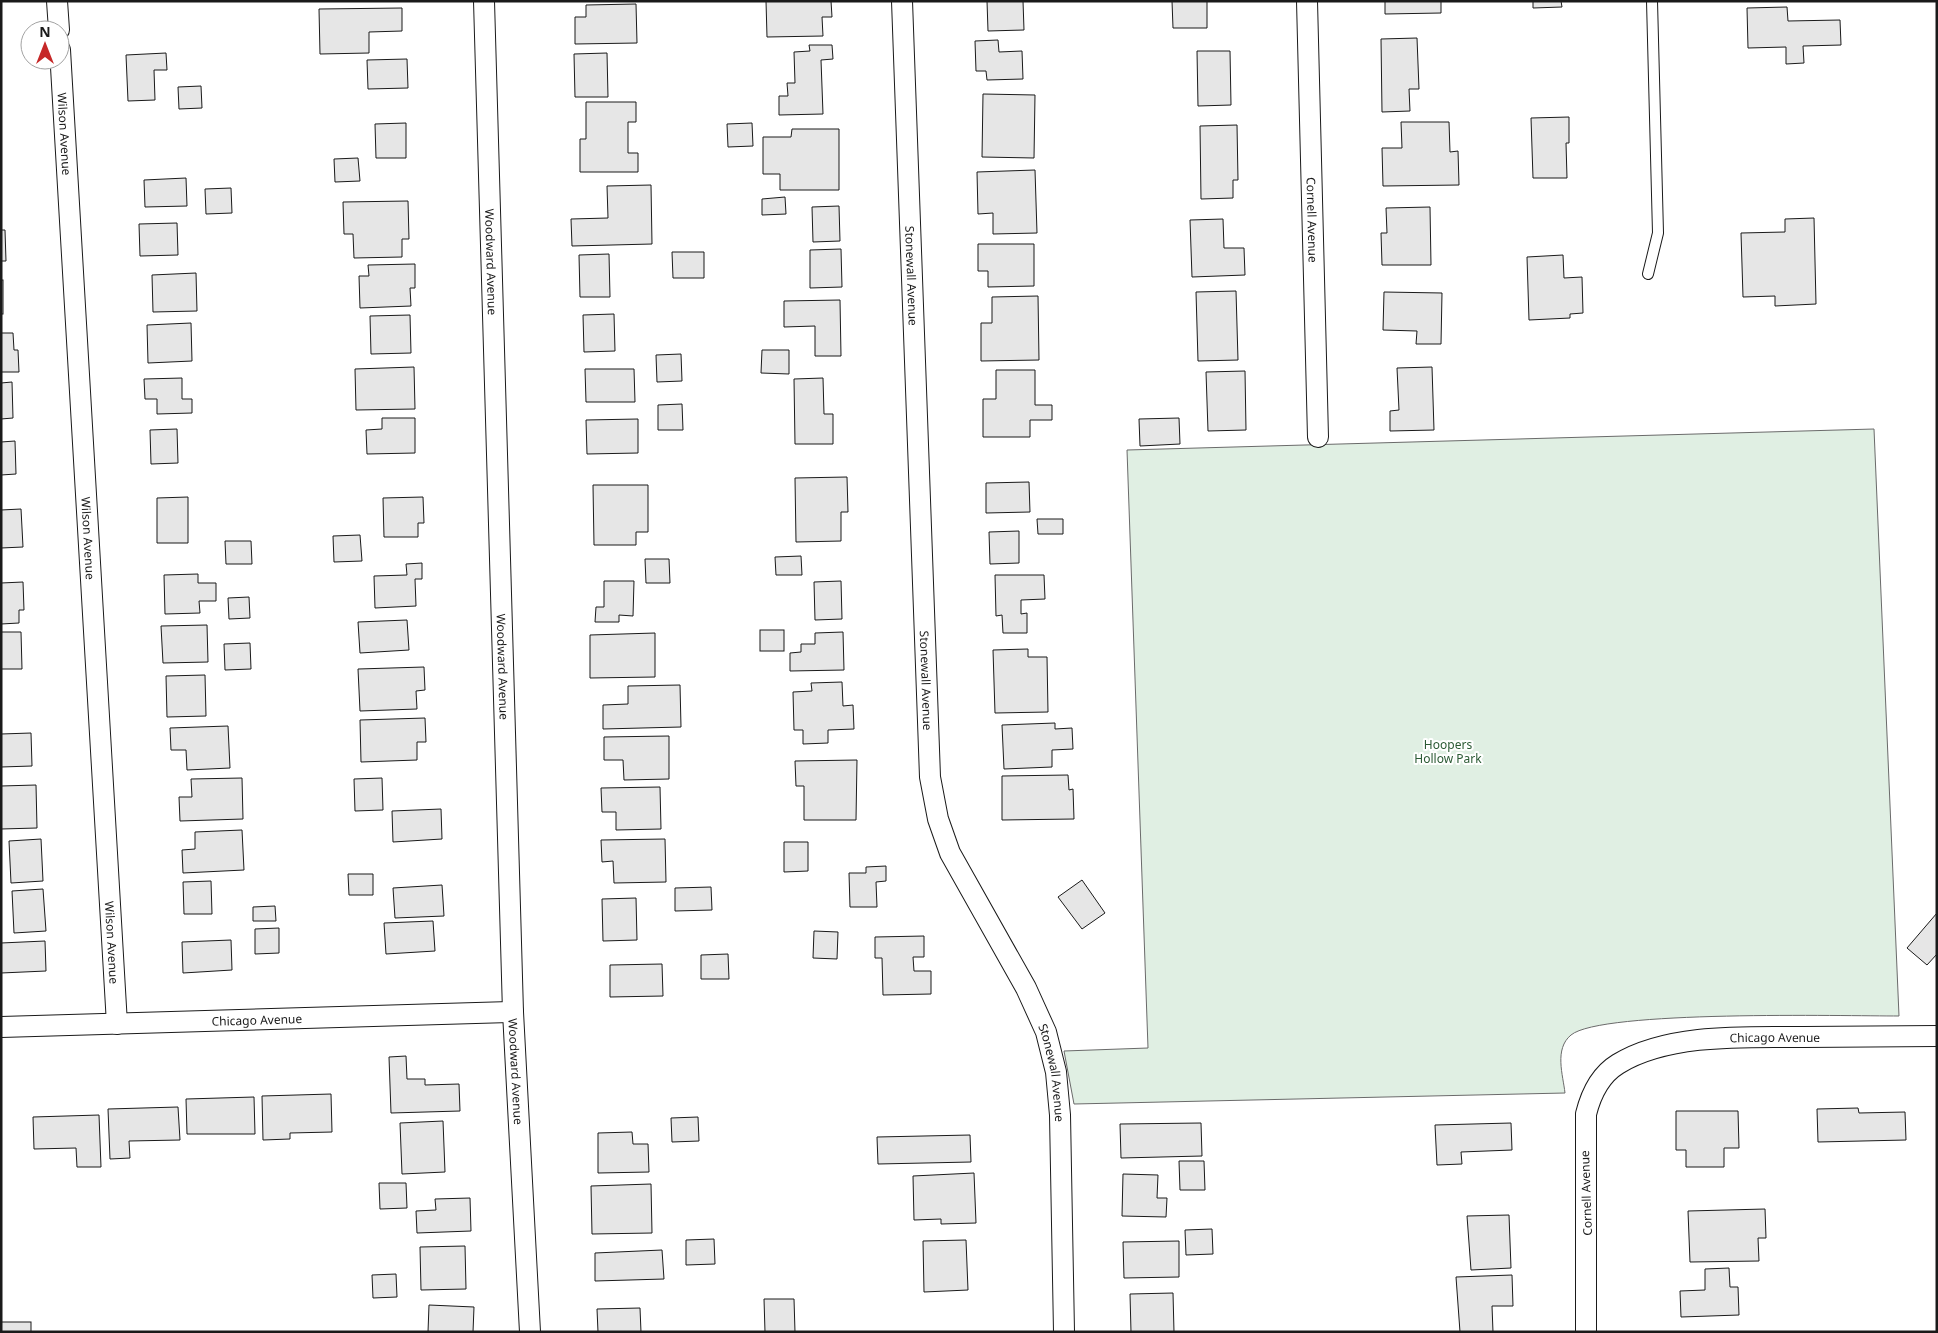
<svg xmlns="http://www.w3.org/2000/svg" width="1938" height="1333" viewBox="0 0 1938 1333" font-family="'Noto Sans',sans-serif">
<rect width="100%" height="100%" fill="#fff"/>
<path fill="#e0efe3" stroke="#6a6a6a" d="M1874,429L1899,1016C1846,1016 1601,1010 1571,1035C1554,1049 1563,1075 1565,1093L1074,1104L1064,1051L1148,1048L1127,450Z"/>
<g fill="#e6e6e6" stroke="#1a1a1a">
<polygon points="766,1 831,1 832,17 822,17 823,36 767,37"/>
<polygon points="987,1 1023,1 1024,30 988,31"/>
<polygon points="1172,1 1207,1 1207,28 1173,28"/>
<polygon points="1385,1 1441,1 1441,13 1385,14"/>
<polygon points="1533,1 1561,1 1562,7 1533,8"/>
<polygon points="636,4 637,43 575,44 575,17 586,17 586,5"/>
<polygon points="1787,7 1788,21 1840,20 1841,45 1803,46 1804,63 1786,64 1786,47 1748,48 1747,8"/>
<polygon points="402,8 402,31 369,32 369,53 320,54 319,9"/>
<polygon points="1417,38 1419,89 1409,89 1410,111 1382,112 1381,39"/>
<polygon points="998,40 999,52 1022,51 1023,79 987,80 986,71 976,71 975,41"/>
<polygon points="809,45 832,45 833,59 821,60 823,114 779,115 779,96 788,96 787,83 795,83 794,52 810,51"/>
<polygon points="1197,51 1230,51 1231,105 1198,106"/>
<polygon points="166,53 167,70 154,70 155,100 128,101 126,55"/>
<polygon points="607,53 608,97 575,97 574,54"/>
<polygon points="407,59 408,88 368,89 367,60"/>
<polygon points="201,86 202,108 179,109 178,87"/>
<polygon points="983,94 1035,95 1034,158 982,157"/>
<polygon points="586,102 636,102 636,122 628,122 628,153 638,153 638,172 580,172 580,139 586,139"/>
<polygon points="1569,117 1569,143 1566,143 1567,178 1533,178 1531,118"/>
<polygon points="1401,122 1449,122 1450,152 1458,151 1459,185 1383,186 1382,148 1402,148"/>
<polygon points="406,123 406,158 376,158 375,124"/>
<polygon points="752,123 753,146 728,147 727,124"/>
<polygon points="1237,125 1238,180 1233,180 1233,198 1201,199 1200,126"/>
<polygon points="792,129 839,129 839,190 780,190 780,174 763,174 763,137 791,137"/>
<polygon points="358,158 360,181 335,182 334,159"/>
<polygon points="1035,170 1037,233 993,234 993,213 978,214 977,172"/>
<polygon points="186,178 187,206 145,207 144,180"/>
<polygon points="651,185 652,244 572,246 571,219 608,218 607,186"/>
<polygon points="231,188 232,213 206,214 205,189"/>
<polygon points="785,197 786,214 762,215 762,199"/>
<polygon points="408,201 409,239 402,239 402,257 354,258 353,234 344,234 343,202"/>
<polygon points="839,206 840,241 813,242 812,207"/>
<polygon points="1430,207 1431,265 1382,265 1381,233 1387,233 1386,208"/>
<polygon points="1814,218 1816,304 1775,306 1775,296 1743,297 1741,233 1785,232 1785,219"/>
<polygon points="1223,219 1224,248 1244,248 1245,275 1192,277 1190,220"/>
<polygon points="177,223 178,255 140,256 139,224"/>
<polygon points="1,230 5,230 6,261 1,261"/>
<polygon points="978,244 1034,244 1034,286 988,287 988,271 978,271"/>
<polygon points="841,249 842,287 810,288 810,250"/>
<polygon points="672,252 704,252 704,278 673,278"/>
<polygon points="609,254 610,297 580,297 579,255"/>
<polygon points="1563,255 1564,278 1582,277 1583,313 1570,314 1570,318 1529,320 1527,257"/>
<polygon points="415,264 415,288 410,288 411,306 360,308 359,276 369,276 368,265"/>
<polygon points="196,273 197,311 153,312 152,275"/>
<rect x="1" y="280" width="2" height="34"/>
<polygon points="1236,291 1238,360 1198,361 1196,292"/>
<polygon points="1384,292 1442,293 1441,344 1416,344 1417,331 1383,330"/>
<polygon points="1038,296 1039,360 981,361 981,323 992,323 992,297"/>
<polygon points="840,300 841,356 815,356 815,326 784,327 784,301"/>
<polygon points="614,314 615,351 584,352 583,315"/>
<polygon points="410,315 411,353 371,354 370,316"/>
<polygon points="191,323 192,361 148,363 147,325"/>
<polygon points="1,333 13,333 14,350 18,350 19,372 1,372"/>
<polygon points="762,350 789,350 789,374 761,373"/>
<polygon points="681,354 682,381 657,382 656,355"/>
<polygon points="414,367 415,409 356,410 355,369"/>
<polygon points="1432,367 1434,430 1390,431 1390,411 1399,410 1397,368"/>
<polygon points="585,369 634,369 635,402 586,402"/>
<polygon points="996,370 1035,370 1035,405 1052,405 1052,420 1030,420 1030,437 983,437 983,399 996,399"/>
<polygon points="1245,371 1246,430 1208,431 1206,372"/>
<polygon points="182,378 182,399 192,399 192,413 157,414 157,399 145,399 144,379"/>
<polygon points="823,378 824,414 833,414 833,444 795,444 794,379"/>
<polygon points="12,382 13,418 1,419 1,383"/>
<polygon points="682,404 683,430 658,430 658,405"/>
<polygon points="382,418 415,418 415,453 367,454 366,430 382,429"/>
<polygon points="1179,418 1180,444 1140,446 1139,419"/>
<polygon points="638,419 638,453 587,454 586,420"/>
<polygon points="177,429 178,463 151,464 150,430"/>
<polygon points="15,441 16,474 1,475 1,442"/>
<polygon points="847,477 848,512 841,512 841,541 796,542 795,478"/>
<polygon points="1029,482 1030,512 986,513 986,483"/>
<polygon points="593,485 648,485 648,532 636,532 636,545 594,545"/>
<polygon points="188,497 188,543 157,543 157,498"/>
<polygon points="423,497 424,523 418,523 418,537 384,537 383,498"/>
<polygon points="21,509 23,547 1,548 1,510"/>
<polygon points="1037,519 1063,519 1063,534 1038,534"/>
<polygon points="1019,531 1019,563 990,564 989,532"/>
<polygon points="360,535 362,561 334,562 333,536"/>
<polygon points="225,541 251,541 252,564 226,564"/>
<polygon points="801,556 802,575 776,575 775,557"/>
<polygon points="645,559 669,559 670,583 646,583"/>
<polygon points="422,563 422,579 415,579 416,606 375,608 374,576 407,575 406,564"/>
<polygon points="198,574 198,583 216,583 216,601 199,601 200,613 165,614 164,575"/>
<polygon points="995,575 1044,575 1045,599 1021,600 1021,614 1027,613 1027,633 1003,633 1002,615 996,616"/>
<polygon points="604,581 634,581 633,616 619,615 619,622 595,622 596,607 604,607"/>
<polygon points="841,581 842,619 815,620 814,582"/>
<polygon points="23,582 24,610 19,610 19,623 1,624 1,583"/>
<polygon points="249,597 250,618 229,619 228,598"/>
<polygon points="407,620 409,650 360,653 358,622"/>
<polygon points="207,625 208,662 163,663 161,626"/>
<rect x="760" y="630" width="24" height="21"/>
<polygon points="1,632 21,632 22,669 1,669"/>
<polygon points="843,632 844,670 790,671 790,653 801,652 801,644 815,644 815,633"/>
<polygon points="655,633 655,677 590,678 590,635"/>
<polygon points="250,643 251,669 225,670 224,644"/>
<polygon points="1028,649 1028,657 1047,657 1048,712 995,713 993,650"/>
<polygon points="424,667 425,690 416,691 417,709 360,711 358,669"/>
<polygon points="205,675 206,716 167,717 166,676"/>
<polygon points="842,682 843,706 853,705 854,729 828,730 828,743 803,744 803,730 794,730 793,692 812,691 811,683"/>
<polygon points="680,685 681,727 603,729 603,705 628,704 628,686"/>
<polygon points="425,718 426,742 417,742 417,760 361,762 360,720"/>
<polygon points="1055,723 1055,729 1072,728 1073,749 1052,750 1052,767 1004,769 1002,725"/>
<polygon points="228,726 230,768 187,770 186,750 171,750 170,728"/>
<polygon points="31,733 32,766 1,767 1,734"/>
<polygon points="669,736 669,779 624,780 623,760 604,760 604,737"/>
<polygon points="857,760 856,820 804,820 804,786 796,786 795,761"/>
<polygon points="1068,775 1069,790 1073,789 1074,819 1002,820 1002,776"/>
<polygon points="242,778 243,819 180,821 179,797 192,797 191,779"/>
<polygon points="382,778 383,810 355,811 354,779"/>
<polygon points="36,785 37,828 1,829 1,786"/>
<polygon points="660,787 661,829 616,830 616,812 602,812 601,788"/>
<polygon points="441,809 442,839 393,842 392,811"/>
<polygon points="242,830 244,870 183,873 182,850 195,849 195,832"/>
<polygon points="41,839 43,881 11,883 9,841"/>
<polygon points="665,839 666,882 614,883 613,861 602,862 601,840"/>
<polygon points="784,842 808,842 808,871 784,872"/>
<polygon points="886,866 886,881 876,882 877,907 850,907 849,873 866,873 866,867"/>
<polygon points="348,874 373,874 373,895 349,895"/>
<polygon points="1082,880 1105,913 1082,929 1058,897"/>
<polygon points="211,881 212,914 184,914 183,882"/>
<polygon points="442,885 444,916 395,918 393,888"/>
<polygon points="711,887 712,910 675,911 675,888"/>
<polygon points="43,889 46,931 14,933 12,891"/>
<polygon points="636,898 637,940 603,941 602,899"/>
<polygon points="275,906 276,921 253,921 253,907"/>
<polygon points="1937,913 1937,954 1927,965 1907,948"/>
<polygon points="433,921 435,951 386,954 384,923"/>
<polygon points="279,928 279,953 255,954 255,929"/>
<polygon points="814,931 838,932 837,959 813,958"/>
<polygon points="924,936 924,957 913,957 914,971 931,971 931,994 883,995 882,958 875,958 875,937"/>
<polygon points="231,940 232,970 183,973 182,942"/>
<polygon points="45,941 46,971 1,973 1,943"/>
<polygon points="728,954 729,979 701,979 701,955"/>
<polygon points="662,964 663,996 610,997 610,965"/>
<polygon points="406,1056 407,1079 425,1079 425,1085 459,1084 460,1111 391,1113 389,1057"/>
<polygon points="331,1094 332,1132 290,1133 290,1139 263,1140 262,1096"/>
<polygon points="254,1097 255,1134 187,1134 186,1099"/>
<polygon points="178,1107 180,1140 129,1141 130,1158 110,1159 108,1109"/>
<polygon points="1858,1108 1859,1113 1905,1112 1906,1140 1818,1142 1817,1109"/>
<polygon points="1676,1111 1738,1111 1739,1148 1724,1148 1724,1167 1686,1167 1686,1150 1676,1150"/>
<polygon points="99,1115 101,1167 77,1167 76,1148 34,1149 33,1117"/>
<polygon points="698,1117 699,1141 672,1142 671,1118"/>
<polygon points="443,1121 445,1172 402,1174 400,1123"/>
<polygon points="1201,1123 1202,1156 1121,1158 1120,1124"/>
<polygon points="1511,1123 1512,1150 1461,1152 1462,1164 1437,1165 1435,1125"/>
<polygon points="632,1132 633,1144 648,1144 649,1172 598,1173 598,1133"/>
<polygon points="970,1135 971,1162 878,1164 877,1137"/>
<polygon points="1179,1161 1204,1161 1205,1190 1180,1190"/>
<polygon points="974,1173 976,1223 941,1224 941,1219 914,1220 913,1176"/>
<polygon points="1123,1174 1158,1175 1157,1198 1167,1198 1166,1217 1122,1216"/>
<polygon points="379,1183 406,1183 407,1208 380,1209"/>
<polygon points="651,1184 652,1233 592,1234 591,1186"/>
<polygon points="470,1198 471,1231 417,1233 416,1211 436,1210 435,1199"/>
<polygon points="1765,1209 1766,1238 1758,1238 1759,1261 1690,1262 1688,1211"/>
<polygon points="1509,1215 1511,1268 1471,1270 1467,1216"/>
<polygon points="1212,1229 1213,1254 1186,1255 1185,1230"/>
<polygon points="714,1239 715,1264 686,1265 686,1240"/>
<polygon points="966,1240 968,1290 924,1292 923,1241"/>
<polygon points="1179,1241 1179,1277 1124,1278 1123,1242"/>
<polygon points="465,1246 466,1289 421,1290 420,1247"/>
<polygon points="662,1250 664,1279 595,1281 595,1253"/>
<polygon points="1729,1268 1730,1287 1738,1287 1739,1315 1681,1317 1680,1291 1705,1290 1705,1269"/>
<polygon points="396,1274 397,1297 373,1298 372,1275"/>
<polygon points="1512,1275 1513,1306 1492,1306 1493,1332 1460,1332 1456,1277"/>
<polygon points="1173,1293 1174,1332 1131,1332 1130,1294"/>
<polygon points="764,1299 794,1299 795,1332 765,1332"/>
<polygon points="429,1305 474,1307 473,1332 428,1332"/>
<polygon points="640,1308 641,1332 598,1332 597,1309"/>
<rect x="1" y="1322" width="30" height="10"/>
</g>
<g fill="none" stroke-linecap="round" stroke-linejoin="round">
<g stroke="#1a1a1a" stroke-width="12">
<polyline id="service" points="1648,274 1658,233 1652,1"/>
</g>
<g stroke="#1a1a1a" stroke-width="22">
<g id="minor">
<polyline points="57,1 59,30"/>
<path id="s1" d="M484,1L513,1012L530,1332"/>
<path id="s2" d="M902,1L930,777L938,819L950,853L1026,988L1046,1032L1056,1072L1060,1115L1064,1332"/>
<path id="s3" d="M1307,1L1318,437"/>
<path id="s4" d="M60,50L117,1024"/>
<path id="s5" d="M1,1027L513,1012"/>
<path id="s6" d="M1586,1332V1114C1591,1094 1600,1075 1618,1064C1668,1033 1747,1037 1804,1037C1848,1037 1892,1036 1937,1036"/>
</g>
</g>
<use href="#service" stroke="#fff" stroke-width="10"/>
<use href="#minor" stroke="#fff" stroke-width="20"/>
</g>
<g text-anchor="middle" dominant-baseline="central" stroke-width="4" stroke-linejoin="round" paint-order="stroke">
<g font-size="12" fill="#1a1a1a" stroke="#fff">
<text stroke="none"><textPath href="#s4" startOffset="84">Wilson Avenue</textPath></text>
<text stroke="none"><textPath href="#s3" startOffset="219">Cornell Avenue</textPath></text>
<text stroke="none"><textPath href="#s1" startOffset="261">Woodward Avenue</textPath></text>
<text stroke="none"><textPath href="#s2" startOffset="275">Stonewall Avenue</textPath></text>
<text stroke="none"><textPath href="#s4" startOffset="489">Wilson Avenue</textPath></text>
<text stroke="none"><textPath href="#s1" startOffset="666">Woodward Avenue</textPath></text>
<text stroke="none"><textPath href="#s2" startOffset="680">Stonewall Avenue</textPath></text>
<text stroke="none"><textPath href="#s4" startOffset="894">Wilson Avenue</textPath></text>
<text stroke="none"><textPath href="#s5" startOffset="256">Chicago Avenue</textPath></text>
<text stroke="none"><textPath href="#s6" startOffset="440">Chicago Avenue</textPath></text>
<text stroke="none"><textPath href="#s1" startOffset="1071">Woodward Avenue</textPath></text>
<text stroke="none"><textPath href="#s2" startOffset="1100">Stonewall Avenue</textPath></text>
<text transform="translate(1586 1193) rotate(-92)">Cornell Avenue</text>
</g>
<g font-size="12" fill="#2b5a34" stroke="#fff">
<text x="1448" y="744">Hoopers<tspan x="1448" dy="14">Hollow Park</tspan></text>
</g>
</g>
<rect width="1938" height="1333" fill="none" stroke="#1a1a1a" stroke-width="5"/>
<g transform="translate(45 45)"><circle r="24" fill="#ffffff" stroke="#a3a3a3"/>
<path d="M0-4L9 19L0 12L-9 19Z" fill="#c62828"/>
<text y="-8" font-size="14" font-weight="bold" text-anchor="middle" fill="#1a1a1a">N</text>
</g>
</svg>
